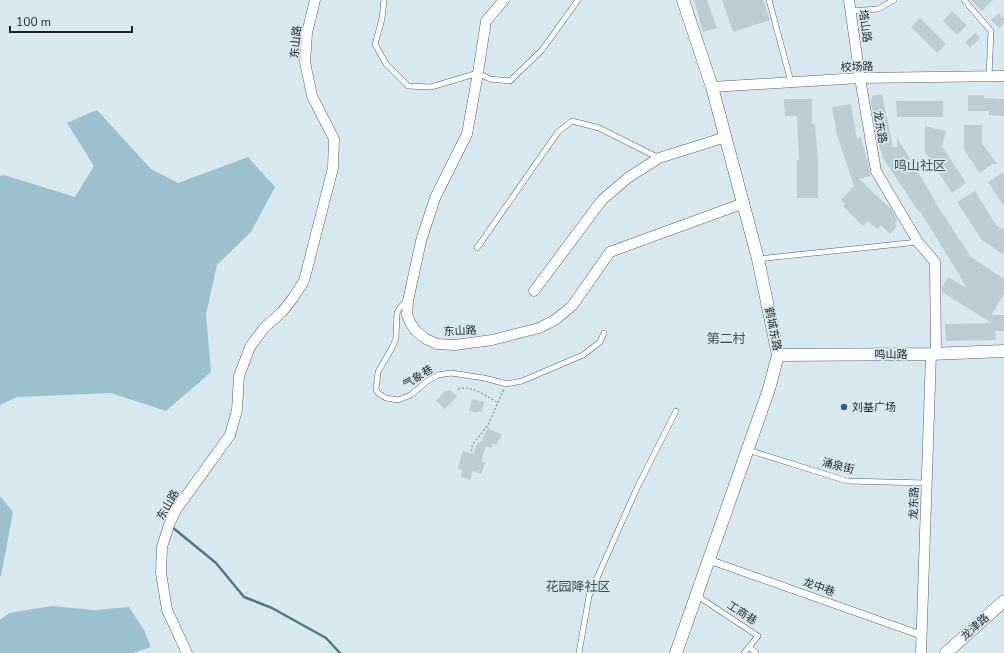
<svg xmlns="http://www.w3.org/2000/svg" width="1004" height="653" viewBox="0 0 1004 653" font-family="'Nunito Sans','Noto Sans SC',sans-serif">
<rect width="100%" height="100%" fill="#d7e8ef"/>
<g fill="#9bc0ce">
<polygon points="97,110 151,169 178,183 248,157 275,187 251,232 217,265 206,314 211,372 166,411 111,393 17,397 0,405 0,176 4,175 75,197 94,166 67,123"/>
<polygon points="0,496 13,512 1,576 0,576"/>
<polygon points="52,606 95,610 129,607 144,630 151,647 133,653 0,653 0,620 9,613"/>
</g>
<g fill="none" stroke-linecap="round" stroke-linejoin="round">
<g stroke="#4f7989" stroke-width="2.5">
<polyline points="160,515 167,522"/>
<polyline points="172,527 216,563 244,597 272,608 326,638 340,653"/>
</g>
</g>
<g fill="#bcccd3">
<polygon points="694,0 707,0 717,28 703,32"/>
<polygon points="722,0 763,0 770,20 733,32"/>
<polygon points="971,0 993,0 982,11"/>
<polygon points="952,11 967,25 957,35 943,21"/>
<polygon points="999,13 1004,19 1004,24 999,28 991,20"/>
<polygon points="920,18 946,44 937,53 911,27"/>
<polygon points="975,33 980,38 970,48 965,42"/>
<polygon points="882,94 893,147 897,147 897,138 936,202 935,202 971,257 1004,279 1004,294 991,315 1004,315 1004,331 995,331 996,340 946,341 945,324 992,323 942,292 942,287 948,277 967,288 920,211 919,212 883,158 876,135 871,103 872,96"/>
<polygon points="968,95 984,95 984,98 1004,99 1004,116 989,115 989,111 968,111"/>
<polygon points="784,99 812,99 812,124 815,124 818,160 818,198 797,198 797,160 799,160 797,116 785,116"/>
<polygon points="896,101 943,101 943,117 897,117"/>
<polygon points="851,104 857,139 861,137 871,176 859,179 891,209 897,220 895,223 897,227 890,234 881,225 877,229 868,221 863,226 843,206 845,204 841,200 854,186 837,135 832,107"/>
<polygon points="964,125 982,125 982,143 997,164 992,164 980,173 964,150"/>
<polygon points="925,126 946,131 942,146 966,183 952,193 925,152"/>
<polygon points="1004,172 1004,206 988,182"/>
<polygon points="975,191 996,225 1004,230 1004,255 982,240 957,202"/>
<polygon points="450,390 457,396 445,409 436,401 445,391"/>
<polygon points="472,399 484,402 482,412 478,411 477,413 469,411"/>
<polygon points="488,428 502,435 496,445 493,443 491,448 486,446 481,461 485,463 481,474 472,471 470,480 461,477 462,470 458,468 463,451 474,454 477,443 480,443"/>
</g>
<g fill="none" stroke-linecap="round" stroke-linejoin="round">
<g stroke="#536267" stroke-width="6">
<g id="service">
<polyline points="384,0 382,19 375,44 386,64 408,86 431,87 478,73 490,79 510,81 542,50 578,0"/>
<polyline points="769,0 791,82"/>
<polyline points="964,0 991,31 989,77"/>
<polyline points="851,11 878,9 894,0"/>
<polyline points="477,248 558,132 572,121 599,128 659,158"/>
<polyline points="758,259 918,242"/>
<polyline points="408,301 403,304 399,309 397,313 396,338 393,346 378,372 376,389 378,393 386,398 398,400 411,395 426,382 438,375 451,373 484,378 507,384 522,381 583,355 600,342 604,333"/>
<polyline points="748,450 847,481 926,483"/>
<polyline points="696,595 758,636 744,653"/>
<polyline points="749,647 756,653"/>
<polyline points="579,653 589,596 637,488 676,411"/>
</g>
</g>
<g stroke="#536267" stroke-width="8">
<polyline id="pedestrian" points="709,560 921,635"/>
</g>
<g stroke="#536267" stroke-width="11">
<g id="minor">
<polyline points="504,0 486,21 478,73 467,134 435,198 421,241 408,301 407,315 411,324 416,331 426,339 437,344 455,345 492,340 539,328 555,320 572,306 610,252 744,203"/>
<polyline points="849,0 860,78 876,171 918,242 935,262 936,354"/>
<polyline points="712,87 860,78 1004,76"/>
<polyline points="534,291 602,200 629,177 659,158 726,137"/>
<polyline points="187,653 167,610 161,573 162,547 169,525 176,510 230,435 237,410 239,376 250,347 264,328 282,312 293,298 304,281 333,168 334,139 312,96 305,62 307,33 315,0"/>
<polyline points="921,653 931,354"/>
</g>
</g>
<g stroke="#536267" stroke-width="13">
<g id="tertiary">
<polyline points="778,355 931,354 1004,351"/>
<polyline points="676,653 769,389 778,355 758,259 712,87 683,0"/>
<polyline points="946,653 1004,601"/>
</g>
</g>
<g stroke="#929fa4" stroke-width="1.5" stroke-dasharray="2 2" stroke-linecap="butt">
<path d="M458,389C473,385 486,396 498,403"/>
<polyline points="471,451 473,444 488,425 504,389"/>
</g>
<use href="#service" stroke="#fff" stroke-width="5"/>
<use href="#pedestrian" stroke="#fff" stroke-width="7"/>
<use href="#minor" stroke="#fff" stroke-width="10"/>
<use href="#tertiary" stroke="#fff" stroke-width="12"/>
</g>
<circle fill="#28687d" stroke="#d7e8ef" stroke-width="1.5" cx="844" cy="407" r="4"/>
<g text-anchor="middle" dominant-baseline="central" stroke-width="3.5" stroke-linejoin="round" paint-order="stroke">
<g font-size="11" fill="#1e2426" stroke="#d7e8ef">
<text transform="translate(865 26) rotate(82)">塔山路</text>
<text transform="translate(296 42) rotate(-85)">东山路</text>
<text transform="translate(857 67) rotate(-2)">校场路</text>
<text transform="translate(880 127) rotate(80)">龙东路</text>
<text transform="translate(773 329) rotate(79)">鹤城东路</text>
<text transform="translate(460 331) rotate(-3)">东山路</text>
<text x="891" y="354">鸣山路</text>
<text transform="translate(418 377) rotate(-32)">气象巷</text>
<text transform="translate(838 466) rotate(14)">涌泉街</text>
<text transform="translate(914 503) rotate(-88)">龙东路</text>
<text transform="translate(168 505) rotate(-60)">东山路</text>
<text transform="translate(819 587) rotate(20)">龙中巷</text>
<text transform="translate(742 613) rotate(33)">工商巷</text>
<text transform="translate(975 627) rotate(-42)">龙津路</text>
</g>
<g font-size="11" fill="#1e2426" stroke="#d7e8ef" text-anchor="start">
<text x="852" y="407">刘基广场</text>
</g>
<g font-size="13" fill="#3e4c51" stroke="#d7e8ef">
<text x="920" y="166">鸣山社区</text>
<text x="726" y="339">第二村</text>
<text x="578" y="587">花园降社区</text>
</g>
</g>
<path d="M10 26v6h122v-6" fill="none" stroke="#1e2426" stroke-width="2"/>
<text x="16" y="26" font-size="12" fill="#1e2426" stroke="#d7e8ef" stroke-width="3" paint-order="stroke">100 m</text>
</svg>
